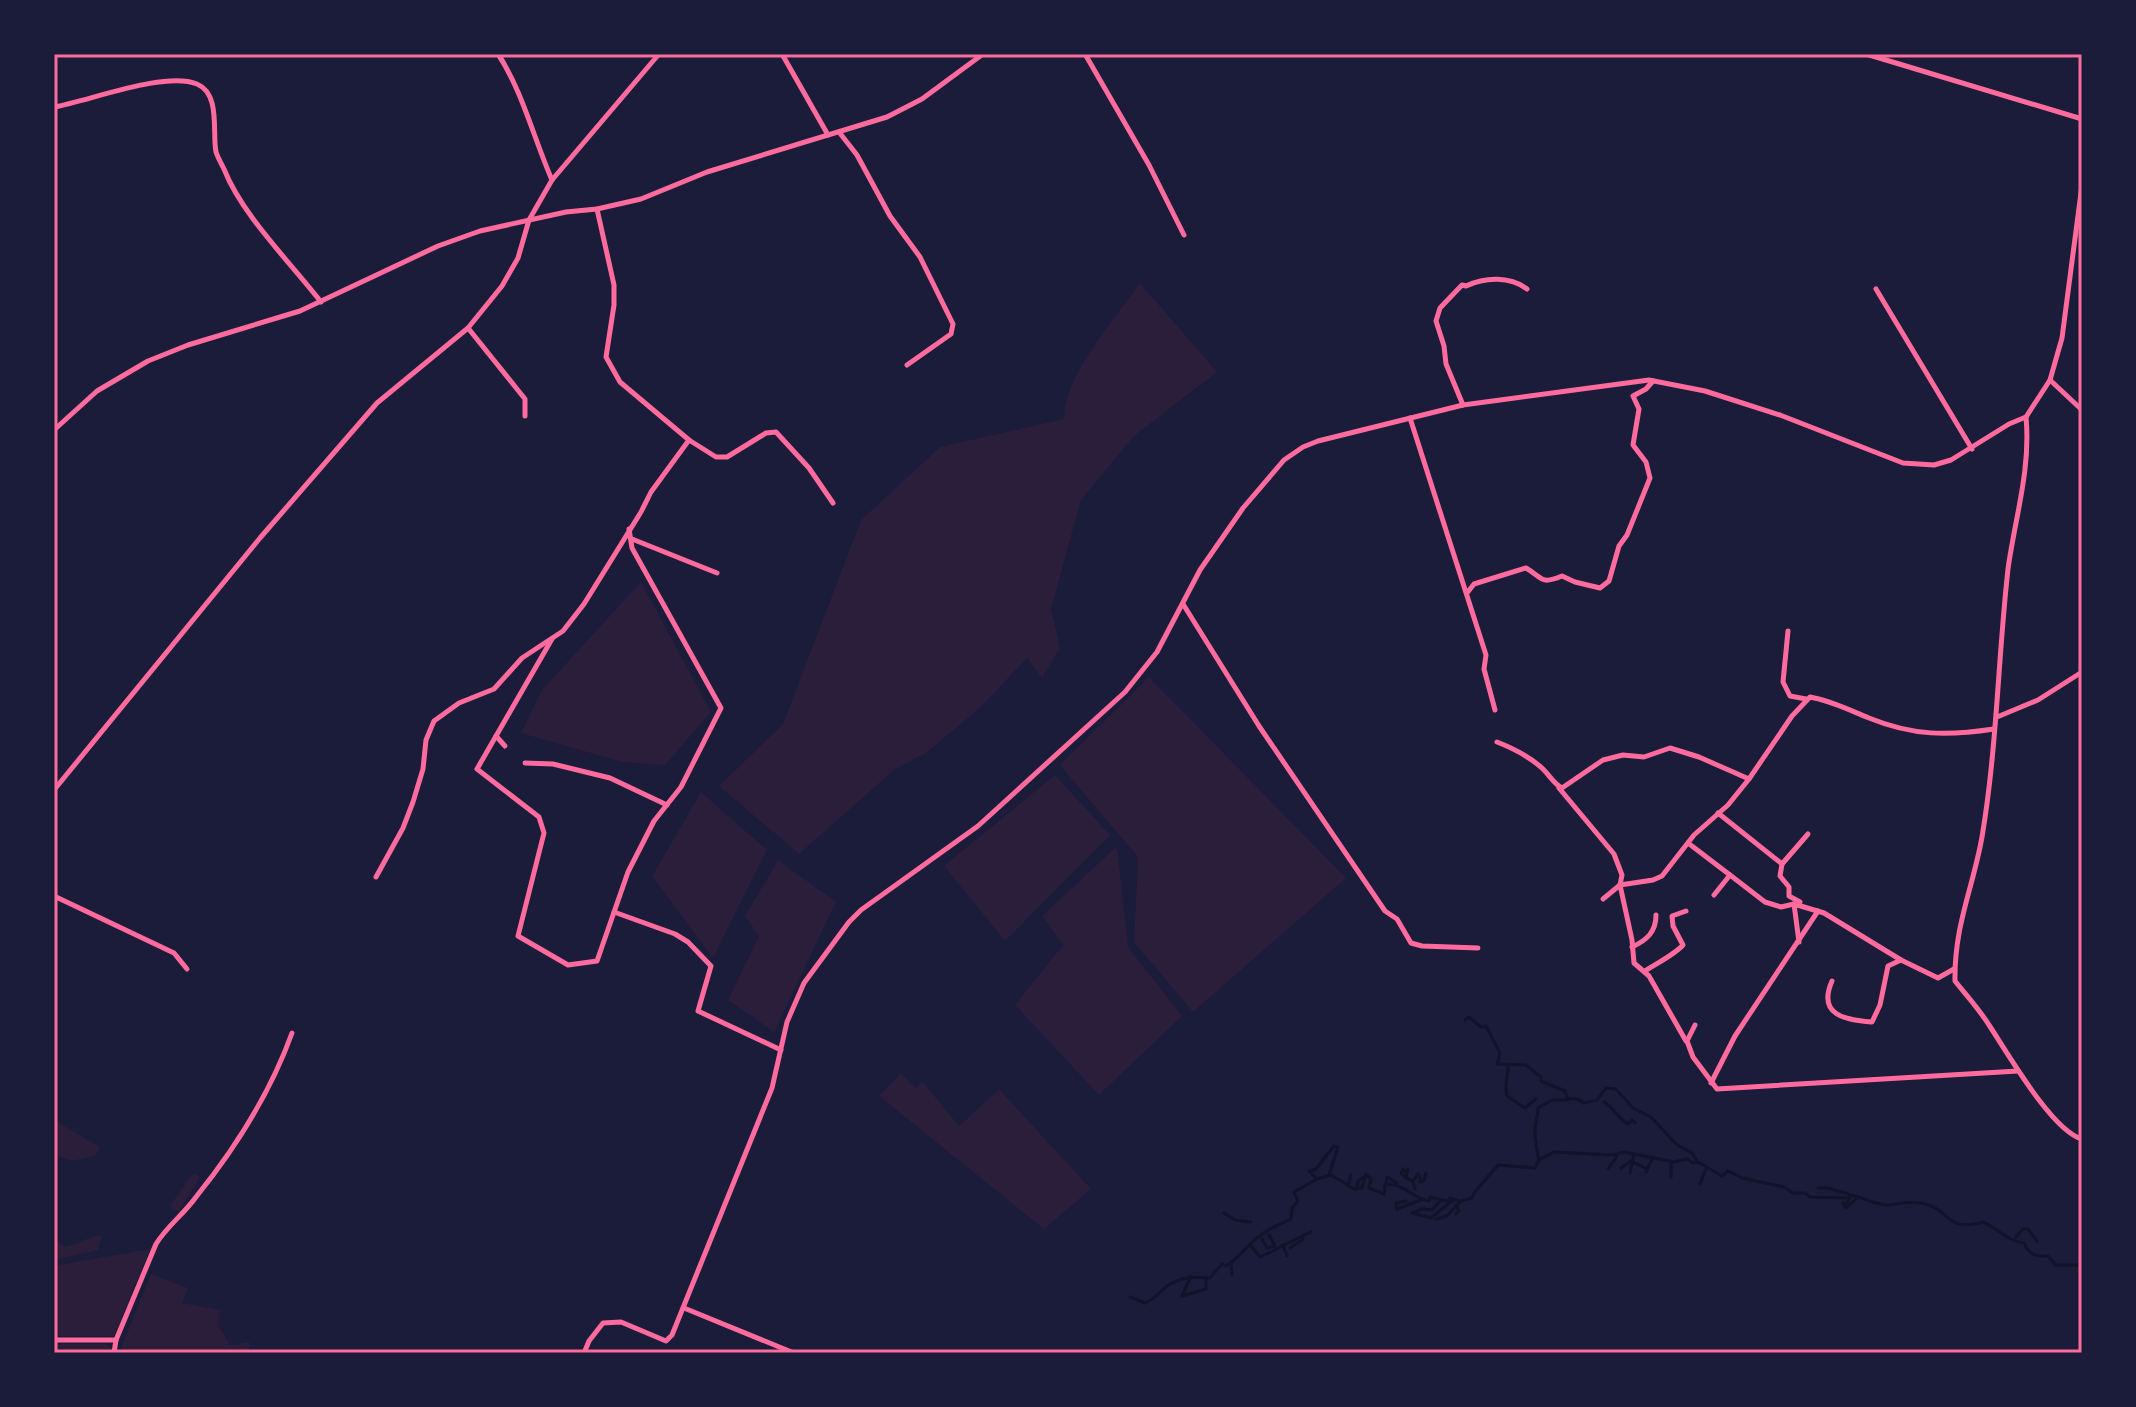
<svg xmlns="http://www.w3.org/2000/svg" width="2136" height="1407" viewBox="0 0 2136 1407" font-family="Rubik,sans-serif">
<rect width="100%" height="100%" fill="#1b1b3a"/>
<g fill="#2a1e3b">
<path d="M1140,283L1217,372L1134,436L1081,500L1051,609L1060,648L1042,678L1027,658L980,708L926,753L894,770L799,854L719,786L783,724L861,520L940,447L1064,419C1065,373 1114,320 1140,283Z"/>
<polygon points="641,582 711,712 665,765 622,762 521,733 542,690"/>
<polygon points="1149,677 1346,878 1193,1012 1134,942 1138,857 1060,765"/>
<polygon points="1055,775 1110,835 1005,941 944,866"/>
<polygon points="701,792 767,850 713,958 652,876"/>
<polygon points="1117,846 1128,947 1182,1016 1099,1095 1015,1005 1063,945 1042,916"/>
<polygon points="778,860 836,902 774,1032 728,1000 759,936 745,916"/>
<polygon points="901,1073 916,1089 922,1081 959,1126 999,1089 1091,1189 1044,1229 879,1096"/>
<polygon points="54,1120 100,1147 95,1156 71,1161 54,1154"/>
<polygon points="195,1174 200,1177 179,1211 173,1209 170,1206 191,1176"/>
<path d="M54,1235L57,1242L66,1247C79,1243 88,1237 102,1235L98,1250L54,1260Z"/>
<polygon points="150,1249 114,1336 54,1336 54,1266"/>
<polygon points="151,1274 188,1288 182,1303 220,1310 218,1325 230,1345 249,1342 249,1353 119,1353"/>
<polygon points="54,1344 105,1344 112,1348 112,1353 54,1353"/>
</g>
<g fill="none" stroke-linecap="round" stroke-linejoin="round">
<g stroke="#12122b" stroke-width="3">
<polyline points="1465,1020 1469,1017 1481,1027 1486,1026 1500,1053 1497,1064 1526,1065 1541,1077 1541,1081 1565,1091 1568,1099 1578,1099 1583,1103 1597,1100 1606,1088 1616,1089 1633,1108 1651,1117 1676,1144 1692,1153 1697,1161"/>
<path d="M1508,1066C1508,1077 1504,1085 1507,1096L1525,1108L1536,1099"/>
<path d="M1604,1102C1614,1108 1618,1118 1628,1124L1632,1120L1635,1123"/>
<path d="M1539,1161C1537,1152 1536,1143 1535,1135C1534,1126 1538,1117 1538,1108L1552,1100H1567"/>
<polyline points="1621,1168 1631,1161 1647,1169"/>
<polyline points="1408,1169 1406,1178 1413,1181"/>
<polyline points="1608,1169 1617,1156"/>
<polyline points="1405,1171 1403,1169 1401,1173 1406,1178"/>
<polyline points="1646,1172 1653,1157"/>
<polyline points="1630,1173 1634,1154"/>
<polyline points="1420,1176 1420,1182 1424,1181 1426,1173"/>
<polyline points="1671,1177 1671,1161"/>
<polyline points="1317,1179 1309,1171 1316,1169 1334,1146 1338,1147 1329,1175"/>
<polyline points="1386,1184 1387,1177 1397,1183"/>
<polyline points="1700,1184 1706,1169"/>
<polyline points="1348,1186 1351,1175"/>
<polyline points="1818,1188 1828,1188 1858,1197"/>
<polyline points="1357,1189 1358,1181 1364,1177"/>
<polyline points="1415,1189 1413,1181 1418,1174"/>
<polyline points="1441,1200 1432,1210 1422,1209 1412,1213 1431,1218 1453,1200"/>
<polyline points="1406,1201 1396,1203 1397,1209 1421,1200"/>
<polyline points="1224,1213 1235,1220 1251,1222"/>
<polyline points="1456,1214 1459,1211 1456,1205"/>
<polyline points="1436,1219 1447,1216 1460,1202"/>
<polyline points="2016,1237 2023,1229 2028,1229 2037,1241"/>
<polyline points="1262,1239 1267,1248 1275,1246 1269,1235"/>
<polyline points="1283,1245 1287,1256"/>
<path d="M1251,1246L1260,1257C1278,1249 1293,1240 1311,1232"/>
<polyline points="1290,1248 1302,1240 1304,1235"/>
<polyline points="1231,1263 1232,1275"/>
<polyline points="1191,1276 1182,1296 1206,1289 1206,1278"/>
<path d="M1130,1297L1145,1303C1156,1299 1158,1293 1166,1287C1180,1277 1193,1276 1210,1278L1222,1264L1226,1266C1240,1257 1247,1245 1261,1235C1269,1228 1281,1224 1291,1219L1292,1208L1298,1201L1294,1192L1317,1179L1331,1175L1354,1189L1362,1188L1366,1174L1371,1179L1369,1188L1384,1194L1385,1184C1404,1183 1412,1198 1429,1201L1430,1197L1447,1201L1450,1198L1460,1201L1472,1198L1474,1193L1498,1165L1535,1168L1539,1160L1554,1152L1612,1155L1624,1152L1674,1162L1687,1159L1693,1163L1698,1162L1722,1176L1728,1171L1742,1178L1784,1187L1793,1193H1805L1810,1197L1850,1198L1847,1203H1843L1846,1208L1858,1197C1868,1200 1878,1205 1889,1205C1900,1204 1907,1201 1920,1203C1951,1207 1943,1233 1983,1222C1997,1228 2009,1242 2024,1243C2028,1254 2037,1257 2048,1256L2056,1265H2078L2082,1269"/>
</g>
<g stroke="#ff6b9d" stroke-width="5">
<path d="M498,54C522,90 534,139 552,180"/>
<polyline points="782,54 828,135"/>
<polyline points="1085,54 1149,165 1184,235"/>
<polyline points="1866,54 2082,119"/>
<path d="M54,107C89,101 164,71 197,84C221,94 212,133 216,152C218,158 221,163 224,169C242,215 290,262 321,302"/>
<polyline points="839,132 857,155 890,216 920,257 953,324 951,334 907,365"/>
<polyline points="597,209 614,285 614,305 606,357 620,382 689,440 716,457 727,457 766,433 776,432 809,468 833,503"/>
<polyline points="1876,289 1972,449"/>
<polyline points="468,328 525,399 525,416"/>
<polyline points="2050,380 2082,410"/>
<path d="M1463,405L1446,364L1444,346L1436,321L1440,308L1462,285L1466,286C1485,277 1510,276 1527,289"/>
<path d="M2026,417C2031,469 2015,518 2008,569C1998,658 1997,748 1982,837C1973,888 1954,926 1955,981C1966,995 1979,1009 1989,1025C2007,1052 2052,1131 2082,1139"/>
<polyline points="1410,418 1486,655 1484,669 1495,710"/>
<polyline points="54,430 97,391 148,361 188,345 300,311 438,246 480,231 566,212 597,209 641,199 707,172 887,117 922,99 983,54"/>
<polyline points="632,539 717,573"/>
<path d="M1467,593L1474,584L1526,568C1543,578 1540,585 1562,576L1575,582L1600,588L1609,581L1619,546L1627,535L1650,478L1646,462L1633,445L1639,409L1633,396L1646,389L1653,381"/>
<polyline points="1183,604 1259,726 1385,911 1397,919 1411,943 1422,946 1478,948"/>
<polyline points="1788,631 1783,682 1790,696 1806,699"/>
<polyline points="552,639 477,769 539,817 544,833 518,936 568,965 597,961 628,872 654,821 681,787 721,708 632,548 629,529"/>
<polyline points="1997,717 2038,700 2082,672"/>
<polyline points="496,736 505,746"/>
<path d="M1497,742C1515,749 1529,756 1543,769C1550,776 1554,784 1562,788L1603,760L1623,755L1644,757L1670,748L1699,757L1749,779L1792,716L1810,697C1832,701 1849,710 1869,718C1913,736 1948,736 1994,729"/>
<polyline points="525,763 553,764 610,778 667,805"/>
<polyline points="1559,788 1614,854 1622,875 1620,885 1632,940 1634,963 1649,976 1686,1041"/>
<polyline points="54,790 260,538 377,403 468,328 502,286 518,258 529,220 552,180 659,54"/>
<polyline points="1718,813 1782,864 1780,876 1789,887 1789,896 1800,902 1798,905"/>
<polyline points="1688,843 1730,875"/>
<polyline points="1782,864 1808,834"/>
<polyline points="376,877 403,828 413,802 423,769 426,740 434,721 459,703 494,689 522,658 563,631 584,604 641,512 651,492 689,440"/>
<polyline points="1714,895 1730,875 1765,902 1781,907 1794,904 1824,913 1901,960"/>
<polyline points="54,896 174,953 187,969"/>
<polyline points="1603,899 1620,885 1653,880 1662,876 1694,835 1728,805 1749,779"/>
<polyline points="1794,904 1799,942"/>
<polyline points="614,912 675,934 688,942 711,966 698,1011 781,1050"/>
<path d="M1632,947C1647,940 1656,932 1656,915"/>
<path d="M1645,971C1657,963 1674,955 1683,945L1673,926L1672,916L1686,911"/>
<path d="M1832,981C1817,1015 1845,1020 1872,1022L1880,1005L1888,966L1901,960L1938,978L1954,969"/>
<polyline points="1695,1025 1687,1041 1693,1057 1717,1089 2018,1071"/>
<polyline points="1711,1083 1735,1036 1818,911"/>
<polyline points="684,1308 794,1353"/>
<polyline points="54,1340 116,1340"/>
<path d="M114,1353L116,1340L156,1244C167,1226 184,1214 196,1197C237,1146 270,1094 292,1033"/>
<polyline points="584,1353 589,1341 603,1323 621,1322 666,1341 672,1335 772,1088 787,1022 804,983 849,922 861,910 978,826 1125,692 1157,652 1200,570 1243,508 1284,460 1303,447 1318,441 1463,405 1649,380 1705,391 1780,415 1903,463 1934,465 1951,460 2009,424 2026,417 2050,380 2062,338 2082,185"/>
</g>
</g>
<rect width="2136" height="1407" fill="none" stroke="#1b1b3a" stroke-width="112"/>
<rect x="56" y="56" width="2024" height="1295" fill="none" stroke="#ff6b9d" stroke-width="3"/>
</svg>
